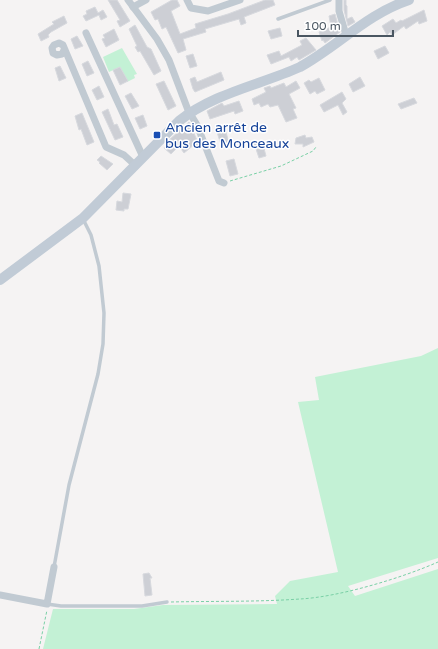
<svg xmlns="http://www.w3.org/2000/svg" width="438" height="649" viewBox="0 0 438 649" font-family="'Varela Round',sans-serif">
<rect width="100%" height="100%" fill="#f5f3f3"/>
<g fill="#c3f1d5">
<polygon points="122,48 137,74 134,75 135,78 127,82 120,67 109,72 103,57"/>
<polygon points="438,348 438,558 348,586 355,596 438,569 438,649 43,649 53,609 134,609 163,605 277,604 275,596 290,581 338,572 298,402 319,400 315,377 421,356"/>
</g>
<g fill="#cdcfd5" stroke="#d7d9de">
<polygon points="108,0 117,0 130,21 120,27 117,21 120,20"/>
<polygon points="172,0 177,0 180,6 171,11 180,34 196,28 195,24 228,14 265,0 273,0 275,5 244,17 246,23 241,25 239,19 205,29 206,32 183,39 186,50 178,53 166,27 162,29 158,19 155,20 151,12"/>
<polygon points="344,0 346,0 346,5 347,6 347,19 352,17 355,22 348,26 344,10"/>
<polygon points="95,7 98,13 103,10 107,17 101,20 99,15 86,21 83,16 87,14 86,11"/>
<polygon points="424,10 427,21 419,24 418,21 406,29 404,26 392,35 390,32 387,35 382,26 393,19 396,23 401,20 402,21"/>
<polygon points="335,14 340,32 325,43 323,40 322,41 319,32 331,27 329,16"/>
<polygon points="64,16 67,23 51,32 48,35 49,37 41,41 38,34 54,24 52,22"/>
<polygon points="135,25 147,47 151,49 161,71 154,75 140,51 138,52 135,47 137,46 129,29"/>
<polygon points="280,28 282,36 271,39 268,31"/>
<polygon points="114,29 119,40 106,47 102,39 105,38 103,35"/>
<polygon points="77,36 83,46 75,49 71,39"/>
<polygon points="306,38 316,50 299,60 297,57 291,61 289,57 271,64 267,55 279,51 281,56 302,45 300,41"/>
<polygon points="385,46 389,53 378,59 374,51"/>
<polygon points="193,54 197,66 190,68 186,56"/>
<polygon points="88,61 94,73 87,76 82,64"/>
<polygon points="60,66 66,78 59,81 55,68"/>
<polygon points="120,67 128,81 120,85 113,70"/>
<polygon points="221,72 224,80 195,92 193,89 190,79 195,77 197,82"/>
<polygon points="360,77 365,86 353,92 349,84"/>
<polygon points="319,78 325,90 317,94 315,91 310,94 304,83 309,80 311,82"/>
<polygon points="164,81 176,106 168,110 156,84"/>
<polygon points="296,81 300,88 289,94 296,108 293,109 297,118 286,122 278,105 270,107 268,104 261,107 259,103 254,105 252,99 266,92 264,88 270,86 271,88 284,83 286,87"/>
<polygon points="99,86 104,97 97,100 92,90"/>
<polygon points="342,92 346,99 342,103 347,112 343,115 338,105 324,112 320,105"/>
<polygon points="131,93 139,106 132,109 125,96"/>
<polygon points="414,98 417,103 401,109 398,104"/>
<polygon points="239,101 243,111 235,114 234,111 210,119 207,111 222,103 224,106"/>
<polygon points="108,109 114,125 117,124 123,137 115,140 102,112"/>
<polygon points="82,113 94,142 87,145 81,129 79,130 75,116"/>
<polygon points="143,115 147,126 140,129 135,118"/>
<polygon points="189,122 200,147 197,149 195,144 184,153 179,146 171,154 164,148 169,142 168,141"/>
<polygon points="225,129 230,146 222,148 217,132"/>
<polygon points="305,135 306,138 312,137 314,142 303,147 303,144 295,144 296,138"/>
<polygon points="262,141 266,156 259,158 254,143"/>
<polygon points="101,156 113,164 107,170 99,163 100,162 97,160"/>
<polygon points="234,159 238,174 230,176 226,161"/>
<polygon points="123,193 131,194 128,209 124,209 124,211 116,210 117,201 122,202"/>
<polygon points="149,573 152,578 150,578 152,595 145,596 143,574"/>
</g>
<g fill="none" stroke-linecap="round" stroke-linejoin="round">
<g stroke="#7ad0a6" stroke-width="1" stroke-dasharray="3 2" stroke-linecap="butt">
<polyline points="230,181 281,166 313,151 316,147"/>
<path d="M171,602C214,601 257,602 300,599C339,597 402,578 438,562"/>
<polyline points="39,649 47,610"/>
</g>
<g stroke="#c1cad2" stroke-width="3.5">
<polyline points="278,19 330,0"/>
<polyline points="54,567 69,485 98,374 103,344 104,313 99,266 91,235 83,219"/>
<polyline points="47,604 61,606 142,606 167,602"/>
</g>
<g stroke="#c1cad2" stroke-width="7">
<polyline points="128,0 157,39 169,60 188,110 197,125 219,181 224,183"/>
<polyline points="187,0 191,8 208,11 240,0"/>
<polyline points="339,0 339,11 346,35"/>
<polyline points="133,7 146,0"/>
<polyline points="86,33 143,157"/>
<polyline points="64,50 62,54 57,55 53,53 52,48 54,45 59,43 63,45 106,147 124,155 136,166"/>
<polyline points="0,595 47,604 54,567"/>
</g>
<path stroke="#c1cbd6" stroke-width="10" d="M0,280L83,218L179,121C214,93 260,85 300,67C338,46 367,14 409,0"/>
</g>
<rect fill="#1a4fb4" stroke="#fff" stroke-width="1.5" x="153" y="131" width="8" height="8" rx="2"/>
<g text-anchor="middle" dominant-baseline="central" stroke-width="3" stroke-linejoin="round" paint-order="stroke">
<g font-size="14" fill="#164399" stroke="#fff" text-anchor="start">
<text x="165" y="127">Ancien arrêt de<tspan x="165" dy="16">bus des Monceaux</tspan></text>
</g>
</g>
<path d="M298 30v6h95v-6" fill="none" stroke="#4a5661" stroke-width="2"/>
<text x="304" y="30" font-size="12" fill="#4a5661" stroke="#ffffff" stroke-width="3" paint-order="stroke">100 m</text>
</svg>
